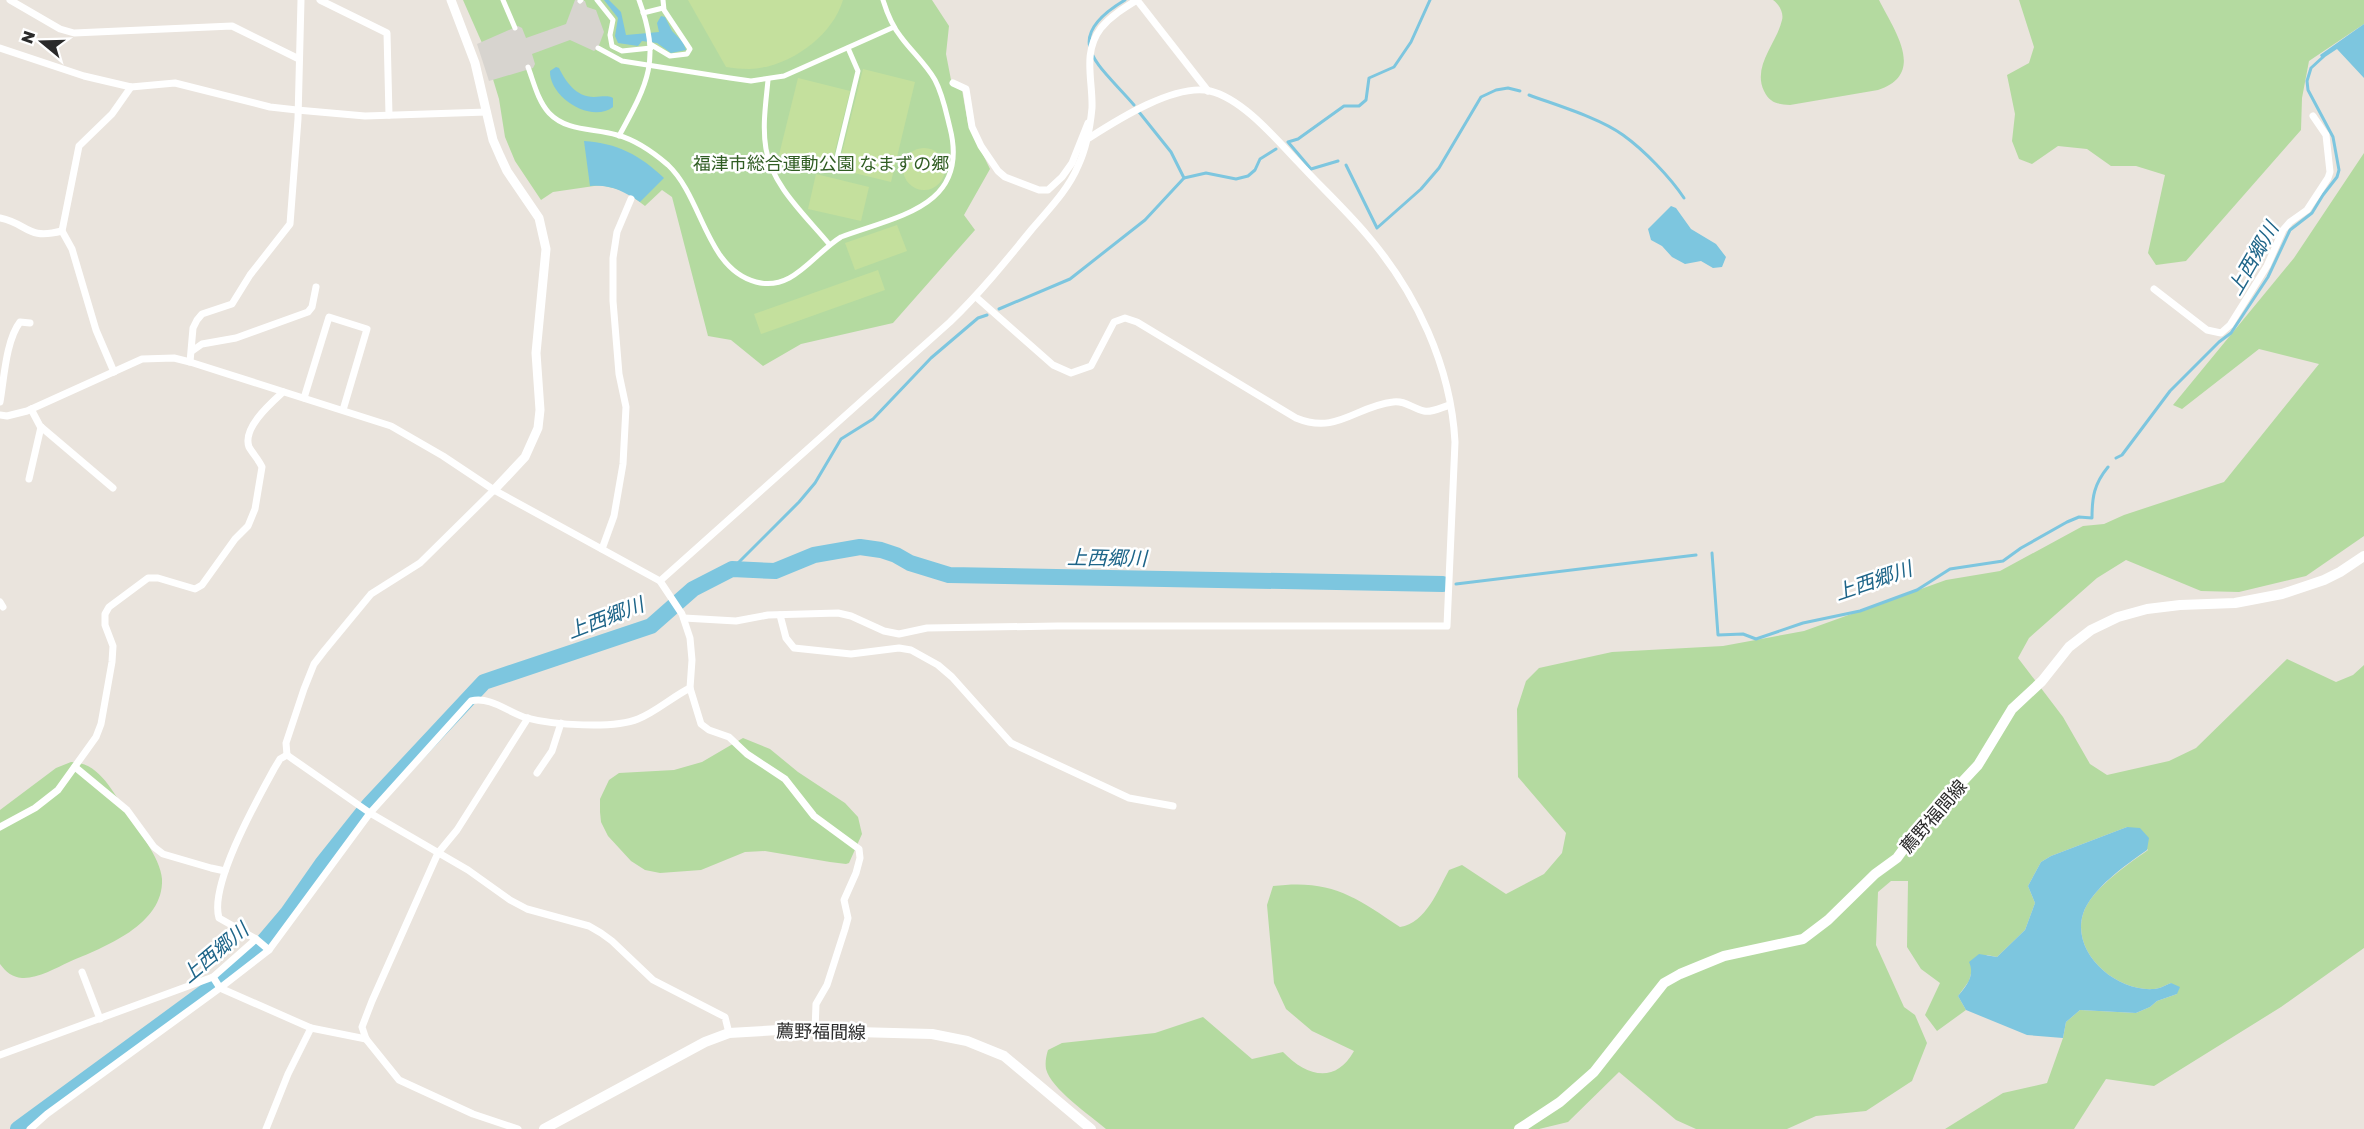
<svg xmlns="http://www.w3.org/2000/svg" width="2364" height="1129" viewBox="0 0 2364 1129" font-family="'Golos Text','Noto Sans JP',sans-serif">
<rect width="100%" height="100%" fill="#eae4dd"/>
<g fill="#b4daa0">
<polygon points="463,0 932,0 949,26 946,54 952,85 962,90 968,124 990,169 964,215 975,230 893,323 801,344 763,366 731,340 708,336 672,197 662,190 645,206 625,191 601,185 553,192 541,200 515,161 505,137 499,99 482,43"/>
<path d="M1773,0H1879C1894,30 1927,74 1878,90L1790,105C1777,104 1770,103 1764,91C1752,66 1777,43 1782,20C1784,13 1779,4 1773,0Z"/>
<polygon points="2019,0 2364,0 2364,24 2309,61 2302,98 2301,130 2186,261 2156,265 2148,253 2165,175 2136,166 2111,166 2087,149 2058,146 2032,164 2019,159 2012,141 2015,114 2007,75 2029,63 2034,47"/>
<path d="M2364,153V536L2306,576L2239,592L2201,591L2126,560L2097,578L2029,638L2018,658L2063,717L2090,764L2107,775L2169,761L2196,748L2287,659L2336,682L2353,675L2364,665V948L2281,1007L2154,1086L2106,1079L2074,1129H1945L2003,1093L2047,1083L2063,1038L2066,1022L2080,1010L2136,1013L2150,1007L2157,1001L2177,994L2171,983C2166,985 2159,989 2154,989C2116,992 2071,953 2083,914C2091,889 2127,865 2148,850L2127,827L2051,856L2041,862L2028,886L2035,903L2025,930L1997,957L1987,955L1972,970L1969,981L1958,996L1966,1010L1937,1031L1925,1015L1940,983L1921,969L1907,947L1908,881H1891L1878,892L1876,945L1904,1007L1915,1015L1927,1043L1912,1081L1866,1111L1816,1116L1787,1129H1696L1676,1120L1619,1072L1568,1122L1539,1129H1106C1090,1115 1051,1089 1046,1069C1045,1063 1046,1056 1048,1050L1062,1043L1155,1033L1203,1017L1252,1059L1283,1052C1306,1076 1335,1085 1354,1051L1312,1031L1286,1009L1274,983L1267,905L1273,886C1331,879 1354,896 1400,927C1426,923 1438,890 1449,870L1462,865L1506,894L1544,874L1562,853L1566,833L1518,777L1517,709L1526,681L1539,668L1612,652L1723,646L1804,631L1946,580L2000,571L2083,526L2104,524L2124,515L2224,482L2319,364L2259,349L2182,409L2173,405L2294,258Z"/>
<polygon points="743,738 770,749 798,772 845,803 858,817 862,834 849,863 846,864 830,862 765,851 745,852 701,870 660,873 645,870 631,861 608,836 601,822 600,812 600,799 609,780 619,773 674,770 702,762"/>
<path d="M71,762C97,762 111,788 123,807C135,826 161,858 162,879C164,925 104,947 69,962C56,968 37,979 22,978C12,977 6,972 0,964V810L56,768Z"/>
</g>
<g fill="#c4e09d">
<path d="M688,0H843C832,37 788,68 749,69C742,69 733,68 726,67Z"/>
<polygon points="863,69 915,82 891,182 838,169"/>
<polygon points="798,78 850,91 831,167 779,155"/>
<circle cx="924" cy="169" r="21"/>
<polygon points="816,174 869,187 861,221 808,209"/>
<polygon points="897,225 907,251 855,270 845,243"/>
<polygon points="878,270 885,290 761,334 754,314"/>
</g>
<polygon fill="#d7d4cf" points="575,0 585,1 587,7 596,10 604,32 598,48 594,51 570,40 532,54 535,64 533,68 489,81 477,44 518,26 522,28 526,38 566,24"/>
<g fill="#7dc6df">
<polygon points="604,0 609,0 621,12 626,35 659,32 657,23 661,16 665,17 672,31 683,42 686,50 671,53 657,43 642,41 638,46 618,43 615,36 618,18"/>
<polygon points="2364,24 2364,78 2337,49 2322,59 2320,55"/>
<path d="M556,67L559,68C566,82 576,97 594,97C601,97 607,95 613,98V107C591,124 549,97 550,71Z"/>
<path d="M584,141C617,143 640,155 664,178L640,202C624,191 610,184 590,186Z"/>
<polygon points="1671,206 1676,208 1691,229 1716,244 1726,257 1722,267 1713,268 1701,261 1685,264 1672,257 1662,246 1651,240 1648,229"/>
<path d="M2127,827L2140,828L2149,838L2147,850C2127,864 2091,889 2083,914C2071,953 2116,992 2154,989C2159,989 2166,985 2171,983L2180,987L2177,994L2157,1001L2150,1007L2136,1013L2080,1010L2066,1022L2063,1038L2027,1035L1966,1010L1958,996C1967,986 1975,975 1969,962L1979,954L1997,957L2025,930L2035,903L2028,886L2041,862L2051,856Z"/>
</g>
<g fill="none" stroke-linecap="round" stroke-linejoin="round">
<g stroke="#7dc6df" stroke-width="3">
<path d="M1125,0C1058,40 1099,64 1134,105"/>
<path d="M1529,95C1556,105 1600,118 1623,135C1644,150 1670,177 1684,198"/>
<polyline points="1139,112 1171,152 1184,178"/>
<polyline points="1338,161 1311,169 1288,142 1298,139 1344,106 1359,106 1366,100 1369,78 1394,67 1411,42 1430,0"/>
<polyline points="1346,165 1377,228 1421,189 1439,168 1481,97 1496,90 1508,88 1520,91"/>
<polyline points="999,309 1070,279 1145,220 1184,178 1206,173 1236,179 1248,176 1255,170 1260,159 1276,149"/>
<polyline points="2116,458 2122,455 2170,391 2219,342 2231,333 2268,277 2290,230 2312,213 2323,195 2337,177 2339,170 2333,137 2308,90 2307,81 2311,68 2323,57"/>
<path d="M1712,553L1718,635L1743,634L1756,639L1803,623L1860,611L1917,590L1950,569L2003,561L2021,548L2067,522L2079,517L2092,518C2092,497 2094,484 2108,467"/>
<polyline points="732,569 799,502 815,483 841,439 873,419 931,358 978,318 987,315"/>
<polyline points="1456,584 1696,555"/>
</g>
<polyline stroke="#7dc6df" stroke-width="16" points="18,1129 209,989 254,953 287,914 322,864 369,805 484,682 651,626 693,589 732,569 775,571 814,555 860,547 881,550 896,555 910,563 949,575 1443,584"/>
<g stroke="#fff" stroke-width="5">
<polyline points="503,0 515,28"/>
<polyline points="597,0 613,20 610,35 612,46 622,51 651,48"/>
<polyline points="580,1 581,0"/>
<polyline points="643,13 663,8"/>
<polyline points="650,44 670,56 687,54 690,49 664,10 663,0"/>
<polyline points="598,48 622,61 730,78 751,81 784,76 894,27"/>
<path d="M528,67C534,83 538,101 549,113C567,132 594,128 617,135C636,140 653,152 668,165C703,198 706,269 756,282C793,292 813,254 841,237C897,216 970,207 950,128C946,112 943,95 935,80C926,64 912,52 901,37C892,26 887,13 883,0"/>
<path d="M768,80C766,102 762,126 766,149C772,186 806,216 829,244"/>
<path d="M619,136C648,83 661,60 639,0"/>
<polyline points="834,170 858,71 848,48"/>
</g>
<g stroke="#fff" stroke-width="7">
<polyline points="10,0 60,29 74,33 232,26 299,59"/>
<polyline points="320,0 387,33 389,115"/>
<polyline points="1137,0 1208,91"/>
<polyline points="0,48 84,76 131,87 175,83 270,107 297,110 365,116 487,112"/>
<polyline points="953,83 966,89 972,127 981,146 998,171 1005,177 1039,190 1048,190 1062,177 1072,163 1088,123"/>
<path d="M0,218C29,224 26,240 62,231"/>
<polyline points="2154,289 2207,330 2221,333 2230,325 2267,266 2283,230 2290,222 2307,210 2328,178 2330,172 2326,135 2313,116"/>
<path d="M976,297L1053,365L1071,373L1091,366L1114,322L1125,318L1137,322L1296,418C1337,435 1356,406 1393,402C1405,400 1413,409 1424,411C1432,413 1442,407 1450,405"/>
<polyline points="192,351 202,344 236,338 308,312 312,307 316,287"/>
<polyline points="190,362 193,328 197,320 202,314 232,304 250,275 290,224 298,119 301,0"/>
<polyline points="114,372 96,330 72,249 62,231 79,146 112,114 131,87"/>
<polyline points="304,398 329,317 367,329 343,410"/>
<path d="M0,402C4,379 6,340 20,322L30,323"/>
<polyline points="31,409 40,426 113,488"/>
<polyline points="0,415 7,416 27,411 142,359 174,358 190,362 391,426 443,456 494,490 660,581 682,614 690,638 692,660 690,688 701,724 709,730 729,737 747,754 785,779 814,816 859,849 860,858 856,873 844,900 848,918 845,929 827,985 816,1004 815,1031"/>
<polyline points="29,479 41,427"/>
<polyline points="602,549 614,516 623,464 626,407 619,374 613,301 613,258 617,232 631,199"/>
<path d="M660,581L950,322C980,293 1006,261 1032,229C1049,209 1068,190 1078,166C1087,147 1090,129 1092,108C1093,80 1082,53 1101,28C1111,16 1124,8 1137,0"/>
<polyline points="0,602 3,607"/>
<polyline points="780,615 786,638 794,648 851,654 899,648 911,650 938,665 952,677 1011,743 1129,798 1173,806"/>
<path d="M684,618L736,621L768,615L838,613L851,616L884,631L899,634L927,628L1057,626H1447L1455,442C1451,366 1416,292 1367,235C1346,210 1321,187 1298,162C1276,139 1243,99 1210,91C1175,83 1117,120 1089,138"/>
<polyline points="287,755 370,813 468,870 510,900 527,909 589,926 601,933 612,941 653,980 725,1017 729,1033"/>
<polyline points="287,755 286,743 304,689 314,664 324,651 371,594 420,563 494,490"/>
<polyline points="75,767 127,810 154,847 163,854 211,868 225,871"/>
<polyline points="537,773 552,751 561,723"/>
<path d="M0,827L35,808L58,790L96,737L101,724L112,662L113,646L105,625V614L109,607L148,578H158L195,589L202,585L235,539L248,526L255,509L262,467C259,460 253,454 249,447C242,428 271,403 283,392"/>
<path d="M269,950L256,939L219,918C209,885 257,800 274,769L280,759L287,755"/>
<polyline points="82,972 100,1019"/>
<polyline points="213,977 220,988 311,1028 366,1039"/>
<polyline points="0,1055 213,977 256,939"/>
<path d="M30,1129L47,1114L220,988L269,950L370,813L471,701C491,696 509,713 527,718C553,725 614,729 638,719C656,712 672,697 690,688"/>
<polyline points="266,1129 288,1074 311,1028"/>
<polyline points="518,1129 473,1114 399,1080 366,1039 362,1027 372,1001 438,853 457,830 528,718"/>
</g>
<polyline stroke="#fff" stroke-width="9" points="451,0 475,63 493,140 500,156 507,171 539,218 546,249 536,353 540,410 538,428 525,457 494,490"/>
<g stroke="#fff" stroke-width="10">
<polyline points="544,1129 705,1042 729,1033 779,1030 932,1034 967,1041 1004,1056 1091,1129"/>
<polyline points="1519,1129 1560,1102 1594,1072 1664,983 1680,974 1724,956 1803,939 1828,920 1875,874 1897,858 1919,828 1978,765 2012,709 2042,681 2069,647 2091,630 2118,617 2147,609 2180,605 2235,603 2282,594 2324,580 2340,572 2364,556"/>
</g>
</g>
<g text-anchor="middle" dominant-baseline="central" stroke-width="5" stroke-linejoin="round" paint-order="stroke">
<g font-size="18" fill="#305d23" stroke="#fff">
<text x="821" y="163">福津市総合運動公園 なまずの郷</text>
</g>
<g font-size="18" fill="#2a2a2a" stroke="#fff">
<text transform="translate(1933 816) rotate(-49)">薦野福間線</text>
<text transform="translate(821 1031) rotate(1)">薦野福間線</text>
</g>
<g font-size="20" font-style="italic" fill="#1e6589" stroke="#fff">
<text transform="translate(2252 258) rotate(-60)">上西郷川</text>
<text transform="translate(1107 557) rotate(1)">上西郷川</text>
<text transform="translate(1873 580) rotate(-19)">上西郷川</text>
<text transform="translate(605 617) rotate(-21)">上西郷川</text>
<text transform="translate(214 952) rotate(-40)">上西郷川</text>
</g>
</g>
<g transform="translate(42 42) rotate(289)" stroke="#ffffff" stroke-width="4.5" paint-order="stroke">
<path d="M0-4.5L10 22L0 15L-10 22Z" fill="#2a2a2a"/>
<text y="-9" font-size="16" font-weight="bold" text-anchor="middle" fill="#2a2a2a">N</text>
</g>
</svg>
